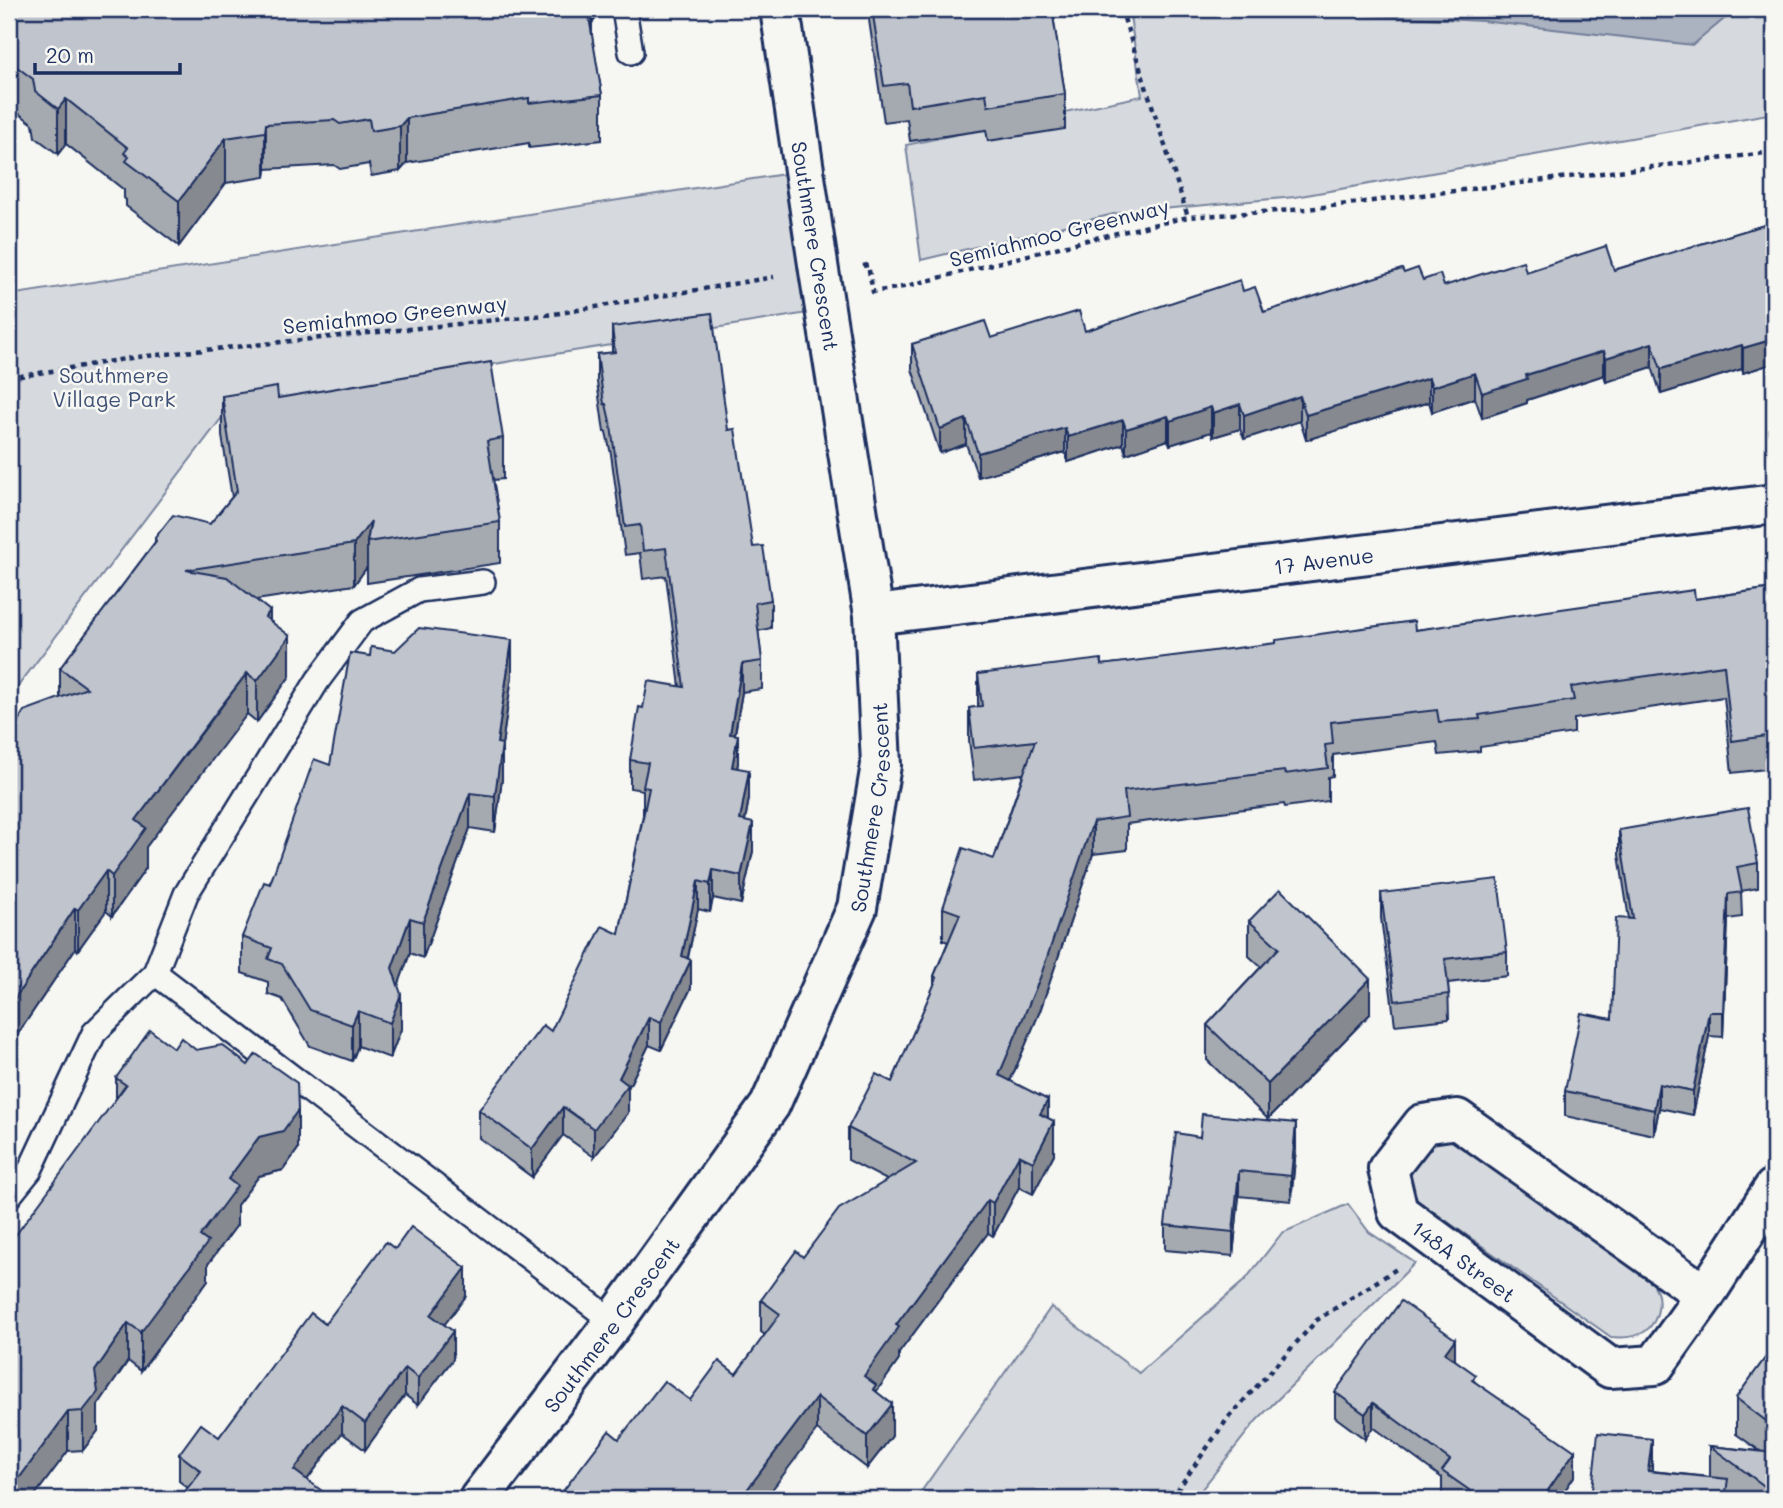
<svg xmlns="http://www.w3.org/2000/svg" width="1783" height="1508" viewBox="0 0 1783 1508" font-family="Mali,sans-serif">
<rect width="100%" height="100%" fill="#f6f6f2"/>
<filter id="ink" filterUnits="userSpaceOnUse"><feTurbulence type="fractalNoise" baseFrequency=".0143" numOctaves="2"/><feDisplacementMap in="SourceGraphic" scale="14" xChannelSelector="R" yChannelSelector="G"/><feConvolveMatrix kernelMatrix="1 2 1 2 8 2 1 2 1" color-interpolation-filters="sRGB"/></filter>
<g filter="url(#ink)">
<g fill="#d6d9dd" stroke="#78849e" stroke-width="2">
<polygon points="1129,9 1774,9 1774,113 1295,197 1118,213 921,260 906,145 1142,96"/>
<polygon points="804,171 826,310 230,407 9,698 9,295"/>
<path d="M1441,1133L1459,1139L1651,1281C1663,1295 1661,1321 1644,1332C1634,1338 1622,1338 1611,1337L1414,1198L1405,1181L1412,1148Z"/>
<polygon points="1348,1204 1369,1232 1415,1263 1257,1420 1194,1499 916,1499 1051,1307 1139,1373 1245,1280 1282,1233"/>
</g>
<polygon fill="#abb2c0" stroke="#717e99" stroke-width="2" points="1361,9 1736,9 1693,45 1482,21 1369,15"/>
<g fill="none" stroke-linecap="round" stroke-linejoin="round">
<g stroke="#1b2f5e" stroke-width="28">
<g id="service">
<polyline points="624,9 631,52"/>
<polyline points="155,973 614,1322"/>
<polyline points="9,1196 30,1170 94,1033 155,973 186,894 318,680 362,621 419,590 483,582"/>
</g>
</g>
<g stroke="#1b2f5e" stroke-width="44">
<g id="minor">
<path id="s1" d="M874,615L1774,504"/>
<polygon points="1457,1119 1705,1295 1655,1365 1610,1368 1398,1212 1388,1169 1423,1124"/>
<polyline points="1705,1295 1774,1188"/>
<path id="s2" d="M479,1499L614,1322L770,1105L857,908L881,765L874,615L819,271L780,9"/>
</g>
</g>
<g stroke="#1b2f5e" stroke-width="4.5" stroke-dasharray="5 5" stroke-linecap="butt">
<polyline points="1121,9 1188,217"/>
<polyline points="863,266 868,265 873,292 903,287 1091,239 1188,217 1307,209 1774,152"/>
<polyline points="9,378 137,357 554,314 774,277"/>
<polyline points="1171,1499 1228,1418 1317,1320 1398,1268"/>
</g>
<use href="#service" stroke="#f6f6f2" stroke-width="23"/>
<use href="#minor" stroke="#f6f6f2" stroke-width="38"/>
</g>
<g fill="#a5a9b0" stroke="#1b2f5e" stroke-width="2">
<polygon points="9,9 448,18 597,9 597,17 592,23 592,38 602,95 602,140 529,148 529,143 407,163 400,171 371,176 369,164 340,169 334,165 266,169 265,177 226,183 179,246 126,206 126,200 124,198 124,190 66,144 58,154 35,137 33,124 9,106"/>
<polygon points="869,9 1052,9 1065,94 1065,129 988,141 986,130 910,141 907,119 884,122 869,20"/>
<polygon points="1774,222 1774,363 1743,373 1742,369 1661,394 1652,367 1606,382 1604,375 1527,400 1527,403 1482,418 1475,398 1432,412 1429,402 1306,440 1300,421 1244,439 1240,429 1213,437 1211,432 1170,445 1168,440 1126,454 1123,444 1068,462 1065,452 978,477 966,444 940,453 912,369 912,344 1085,331 1243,291 1264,312 1404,273 1444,286 1526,272 1614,270"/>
<polygon points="612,327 728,430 753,547 771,600 771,628 758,631 762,661 762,689 742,692 735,734 738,763 737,768 749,798 745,821 753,851 741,904 713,898 710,912 698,909 688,958 691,988 661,1050 649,1045 628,1088 628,1113 594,1157 563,1135 532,1177 479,1138 479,1110 551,1031 619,934 643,815 643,790 630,788 630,760 643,708 680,687 666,576 643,579 640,553 625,555 611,454 606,432 604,432 597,382 597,354 612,353"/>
<polygon points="222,396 278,398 503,438 503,479 493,480 500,522 500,563 367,583 367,567 354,585 256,600 270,621 290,676 257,722 247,714 215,754 146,847 146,868 112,916 106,911 78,950 75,949 9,1047 9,736 60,698 60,668 155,542 155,538 210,524 232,497 222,436"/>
<polygon points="1774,588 1774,768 1732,773 1724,697 1574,719 1574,733 1480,747 1480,751 1439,755 1437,742 1333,755 1333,776 1328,777 1328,801 1285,807 1284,804 1127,824 1127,850 1093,854 1040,1011 1010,1081 1048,1118 1054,1154 1033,1194 1019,1187 993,1236 988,1233 899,1353 899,1360 876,1392 892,1436 867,1468 817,1430 619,1439 736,1374 765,1335 761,1332 761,1300 803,1257 887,1180 848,1160 848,1128 892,1082 934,986 934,976 948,942 943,940 943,908 994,859 1023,774 974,780 969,740 969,708 978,707 978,674 1102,665 1415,630 1695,599"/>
<polygon points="512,676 502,745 502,779 495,832 470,828 423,958 410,953 398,986 401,1029 390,1058 358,1046 352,1061 310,1046 282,999 268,994 268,982 242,973 242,937 330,765"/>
<polygon points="1619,830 1758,863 1758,888 1741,891 1742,917 1728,919 1723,1037 1709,1036 1693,1115 1659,1108 1654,1135 1565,1116 1565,1091 1612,1019 1629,919 1619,855"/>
<polygon points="1381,893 1507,952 1507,976 1448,983 1449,1019 1395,1025 1381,918"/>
<polygon points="1249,921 1370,1014 1268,1119 1207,1060 1207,1025 1261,967 1249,956"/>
<polygon points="116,1078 298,1149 283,1170 259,1176 237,1205 237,1225 208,1264 208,1280 141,1371 128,1361 98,1405 98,1431 83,1450 68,1451 32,1499 116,1099"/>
<polygon points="1200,1137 1296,1148 1291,1201 1239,1196 1233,1256 1165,1250 1165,1225"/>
<polygon points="395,1249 466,1296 444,1325 453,1359 418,1405 405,1395 365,1450 342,1433 307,1480 330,1499 188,1488 179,1481 179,1454 219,1437"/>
<polygon points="1774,1346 1774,1499 1734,1499 1728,1494 1728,1499 1652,1471 1710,1477 1710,1446 1760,1451 1736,1434 1736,1398"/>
<polygon points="1455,1360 1476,1383 1575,1475 1559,1499 1447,1499 1442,1496 1442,1478 1373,1427 1365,1439 1335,1417 1335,1392"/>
</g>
<g fill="#868990" stroke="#1b2f5e" stroke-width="2">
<polygon points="586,9 597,9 597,17 592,23 592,16"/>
<polygon points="66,99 66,144 58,154 58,109"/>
<polygon points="407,118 407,163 400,171 400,126"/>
<polygon points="266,124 266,169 265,177 265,132"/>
<polygon points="226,138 226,183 179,246 179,201"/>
<polygon points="1774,339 1774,363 1743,373 1743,348"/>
<polygon points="1652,343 1652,367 1606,382 1606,358"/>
<polygon points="1742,345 1742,369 1661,394 1661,369"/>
<polygon points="1604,351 1604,375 1527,400 1527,403 1482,418 1482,393 1526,375"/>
<polygon points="1475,373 1475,398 1432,412 1432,387"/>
<polygon points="1429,378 1429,402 1306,440 1306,415"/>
<polygon points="1300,396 1300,421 1244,439 1244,415"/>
<polygon points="1240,404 1240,429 1213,437 1213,413"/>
<polygon points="1211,407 1211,432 1170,445 1170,421"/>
<polygon points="1168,416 1168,440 1126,454 1126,429"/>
<polygon points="966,419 966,444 940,453 940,429"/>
<polygon points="1123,420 1123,444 1068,462 1068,437"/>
<polygon points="1065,428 1065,452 978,477 978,453"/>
<polygon points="371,521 367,542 367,567 354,585 354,544"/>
<polygon points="270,611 270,651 265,617"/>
<polygon points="290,636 290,676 257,722 257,681"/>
<polygon points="512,640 512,676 502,745 502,779 495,832 495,796 497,743"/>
<polygon points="742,664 742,692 730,762 730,734"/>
<polygon points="247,673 247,714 146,847 146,868 112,916 112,876 136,820"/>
<polygon points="738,735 738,763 732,795 732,767"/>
<polygon points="749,770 749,798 740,848 740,820"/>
<polygon points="470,793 470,828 423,958 423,922"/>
<polygon points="1093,822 1093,854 1040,1011 999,1107 999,1075"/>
<polygon points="753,823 753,851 741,904 741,876"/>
<polygon points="713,870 713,898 710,912 710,884"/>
<polygon points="106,871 106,911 78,950 78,910"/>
<polygon points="698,881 698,909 684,975 691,960 691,988 661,1050 661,1022 682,956"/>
<polygon points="1728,894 1728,919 1723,1037 1723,1012"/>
<polygon points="75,908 75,949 9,1047 9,1007"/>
<polygon points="410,918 410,953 392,1003 392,968"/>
<polygon points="1370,979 1370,1014 1268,1119 1268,1084"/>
<polygon points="401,994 401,1029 390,1058 390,1023"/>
<polygon points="358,1011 358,1046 352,1061 352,1025"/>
<polygon points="1709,1012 1709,1036 1693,1115 1693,1091"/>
<polygon points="649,1017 649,1045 628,1088 628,1113 594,1157 594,1129"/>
<polygon points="1659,1084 1659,1108 1654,1135 1654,1110"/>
<polygon points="1048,1100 1048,1133 1040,1114"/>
<polygon points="563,1107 563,1135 532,1177 532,1149"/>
<polygon points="298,1110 298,1149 283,1170 259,1176 237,1205 237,1225 208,1264 208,1280 141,1371 141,1332 200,1236 228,1179 259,1137"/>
<polygon points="1054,1121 1054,1154 1033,1194 1033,1162"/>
<polygon points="1296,1123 1296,1148 1291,1201 1291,1176"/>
<polygon points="1019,1155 1019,1187 993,1236 993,1203"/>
<polygon points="1239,1171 1239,1196 1233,1256 1233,1232"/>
<polygon points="988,1200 988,1233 899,1353 899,1360 876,1392 876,1417 864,1376 896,1325"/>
<polygon points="466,1268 466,1296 431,1342 431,1315"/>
<polygon points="128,1323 128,1361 98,1405 98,1431 83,1450 83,1411 95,1371"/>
<polygon points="453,1331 453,1359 418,1405 418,1378"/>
<polygon points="1455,1339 1455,1364 1445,1353"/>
<polygon points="405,1368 405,1395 365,1450 365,1423"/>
<polygon points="817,1397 817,1430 765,1499 740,1499"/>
<polygon points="1373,1403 1373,1427 1365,1439 1365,1414"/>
<polygon points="892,1404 892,1436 867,1468 867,1436"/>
<polygon points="342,1406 342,1433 294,1497 294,1470"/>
<polygon points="68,1412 68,1451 32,1499 9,1499 9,1492"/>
<polygon points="1652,1439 1652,1474 1648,1471"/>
<polygon points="1575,1451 1575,1475 1559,1499 1542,1499"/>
</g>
<g fill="#c0c4cd" stroke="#1b2f5e" stroke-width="2">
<polygon points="9,9 446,9 448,18 455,9 591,9 592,16 589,17 602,95 529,103 529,98 407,118 400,126 371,131 369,119 340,124 334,120 266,124 265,132 226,138 179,201 126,161 129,157 124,153 128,148 66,99 58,109 35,91 33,79 9,61"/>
<polygon points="872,9 1052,9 1065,94 988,106 986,94 910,106 907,83 884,86"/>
<polygon points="1774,222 1774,339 1743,348 1742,345 1661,369 1652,343 1606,358 1604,351 1526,375 1527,379 1482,393 1475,373 1432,387 1429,378 1306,415 1300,396 1244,415 1240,404 1213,413 1211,407 1170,421 1168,416 1126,429 1123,420 1068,437 1065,428 978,453 966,419 940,429 912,344 985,321 991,338 1079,311 1085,331 1240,280 1243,291 1255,287 1264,312 1402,269 1404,273 1418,268 1423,280 1440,274 1444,286 1523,261 1526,272 1606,246 1614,270"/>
<polygon points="712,313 728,430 735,429 753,547 763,546 771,600 755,603 762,661 742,664 730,734 738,735 732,767 749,770 740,820 753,823 741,876 713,870 710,884 698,881 682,956 691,960 661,1022 649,1017 619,1078 628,1085 594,1129 563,1107 532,1149 479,1110 543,1025 551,1031 602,926 619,934 649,788 643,787 648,763 630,760 639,707 643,708 648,681 684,687 666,548 643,551 640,525 625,527 611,426 606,404 604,404 597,354 615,352 612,327"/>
<polygon points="491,362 503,438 487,441 500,522 367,542 371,521 354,544 186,570 227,577 270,611 265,617 290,636 257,681 247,673 215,714 136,820 146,828 112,876 106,871 78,910 75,908 9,1007 9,736 24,711 87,688 60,668 156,541 155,538 173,515 210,524 237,491 222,396 277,387 278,398"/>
<polygon points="1774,588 1774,735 1732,741 1724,665 1571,687 1574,700 1479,715 1480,719 1439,722 1437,710 1331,722 1333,744 1325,745 1328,768 1285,774 1284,771 1124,791 1127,817 1093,822 1040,978 999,1075 1048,1100 1040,1114 1054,1121 1033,1162 1019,1155 993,1203 988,1200 896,1325 899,1327 864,1376 876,1385 873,1389 892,1404 867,1436 817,1397 740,1499 557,1499 609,1431 619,1439 664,1381 690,1400 719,1361 736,1374 780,1314 761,1300 796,1251 803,1257 839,1209 916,1163 848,1128 876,1074 892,1082 937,978 934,976 960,914 943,908 963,848 994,859 1035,741 974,748 969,708 982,706 978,674 1101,659 1102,665 1276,643 1276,640 1414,621 1415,630 1694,590 1695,599"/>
<polygon points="419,628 512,640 497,743 502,744 495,796 470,793 423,922 410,918 392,968 401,994 390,1023 358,1011 352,1025 310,1010 282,964 268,959 272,948 242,937 264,882 270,884 314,759 330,765 350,653 370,656 371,647 395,651"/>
<polygon points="1748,808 1758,863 1737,867 1742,892 1728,894 1723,1012 1709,1012 1693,1091 1659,1084 1654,1110 1565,1091 1581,1013 1612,1019 1616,918 1633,919 1619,830"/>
<polygon points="1498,879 1507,952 1445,959 1449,994 1395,1001 1381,893"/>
<polygon points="1280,889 1370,979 1268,1084 1207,1025 1279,948 1249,921"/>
<polygon points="150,1030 174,1048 181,1038 196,1050 222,1045 248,1065 256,1054 297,1083 298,1110 283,1131 259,1137 228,1179 237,1186 200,1236 208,1242 141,1332 128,1323 95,1371 98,1392 83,1411 68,1412 9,1492 9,1244 126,1085 116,1078"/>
<polygon points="1202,1114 1296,1123 1291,1176 1239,1171 1233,1232 1165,1225 1176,1133 1200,1137"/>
<polygon points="411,1227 466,1268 431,1315 453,1331 418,1378 405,1368 365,1423 342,1406 294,1470 330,1497 329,1499 179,1499 201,1471 179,1454 201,1424 219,1437 311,1313 325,1324 386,1242 395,1249"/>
<polygon points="1401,1301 1455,1339 1445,1353 1476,1375 1472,1380 1575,1451 1542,1499 1490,1499 1488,1498 1487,1499 1482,1499 1442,1471 1450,1460 1373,1403 1365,1414 1335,1392"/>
<polygon points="1774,1346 1774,1427 1736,1398"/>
<polygon points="1598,1433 1652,1439 1648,1471 1728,1479 1725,1499 1591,1499"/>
<polygon points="1710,1446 1774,1453 1774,1493"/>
</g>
</g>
<g text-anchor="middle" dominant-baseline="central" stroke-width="5" stroke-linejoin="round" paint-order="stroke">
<g font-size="21" fill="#1b2f5e" stroke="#f6f6f2">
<text transform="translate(1059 232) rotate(-14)">Semiahmoo Greenway</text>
<text transform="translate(816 246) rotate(81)">Southmere Crescent</text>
<text transform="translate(395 314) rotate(-6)">Semiahmoo Greenway</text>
<text stroke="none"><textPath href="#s1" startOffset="453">17 Avenue</textPath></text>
<text stroke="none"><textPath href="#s2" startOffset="807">Southmere Crescent</textPath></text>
<text transform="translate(1464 1261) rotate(36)">148A Street</text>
<text stroke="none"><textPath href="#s2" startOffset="219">Southmere Crescent</textPath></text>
</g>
<g font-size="21" fill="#405177" stroke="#f6f6f2">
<text x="114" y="374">Southmere<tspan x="114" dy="24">Village Park</tspan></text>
</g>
</g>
<rect width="1783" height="1508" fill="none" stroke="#f6f6f2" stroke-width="35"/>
<rect x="18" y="18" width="1748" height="1473" fill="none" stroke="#1b2f5e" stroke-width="2.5" filter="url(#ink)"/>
<path d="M35 63v10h145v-10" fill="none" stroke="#1b2f5e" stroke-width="3.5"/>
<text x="46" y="63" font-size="21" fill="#1b2f5e" stroke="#f6f6f2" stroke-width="5" paint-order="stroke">20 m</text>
</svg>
